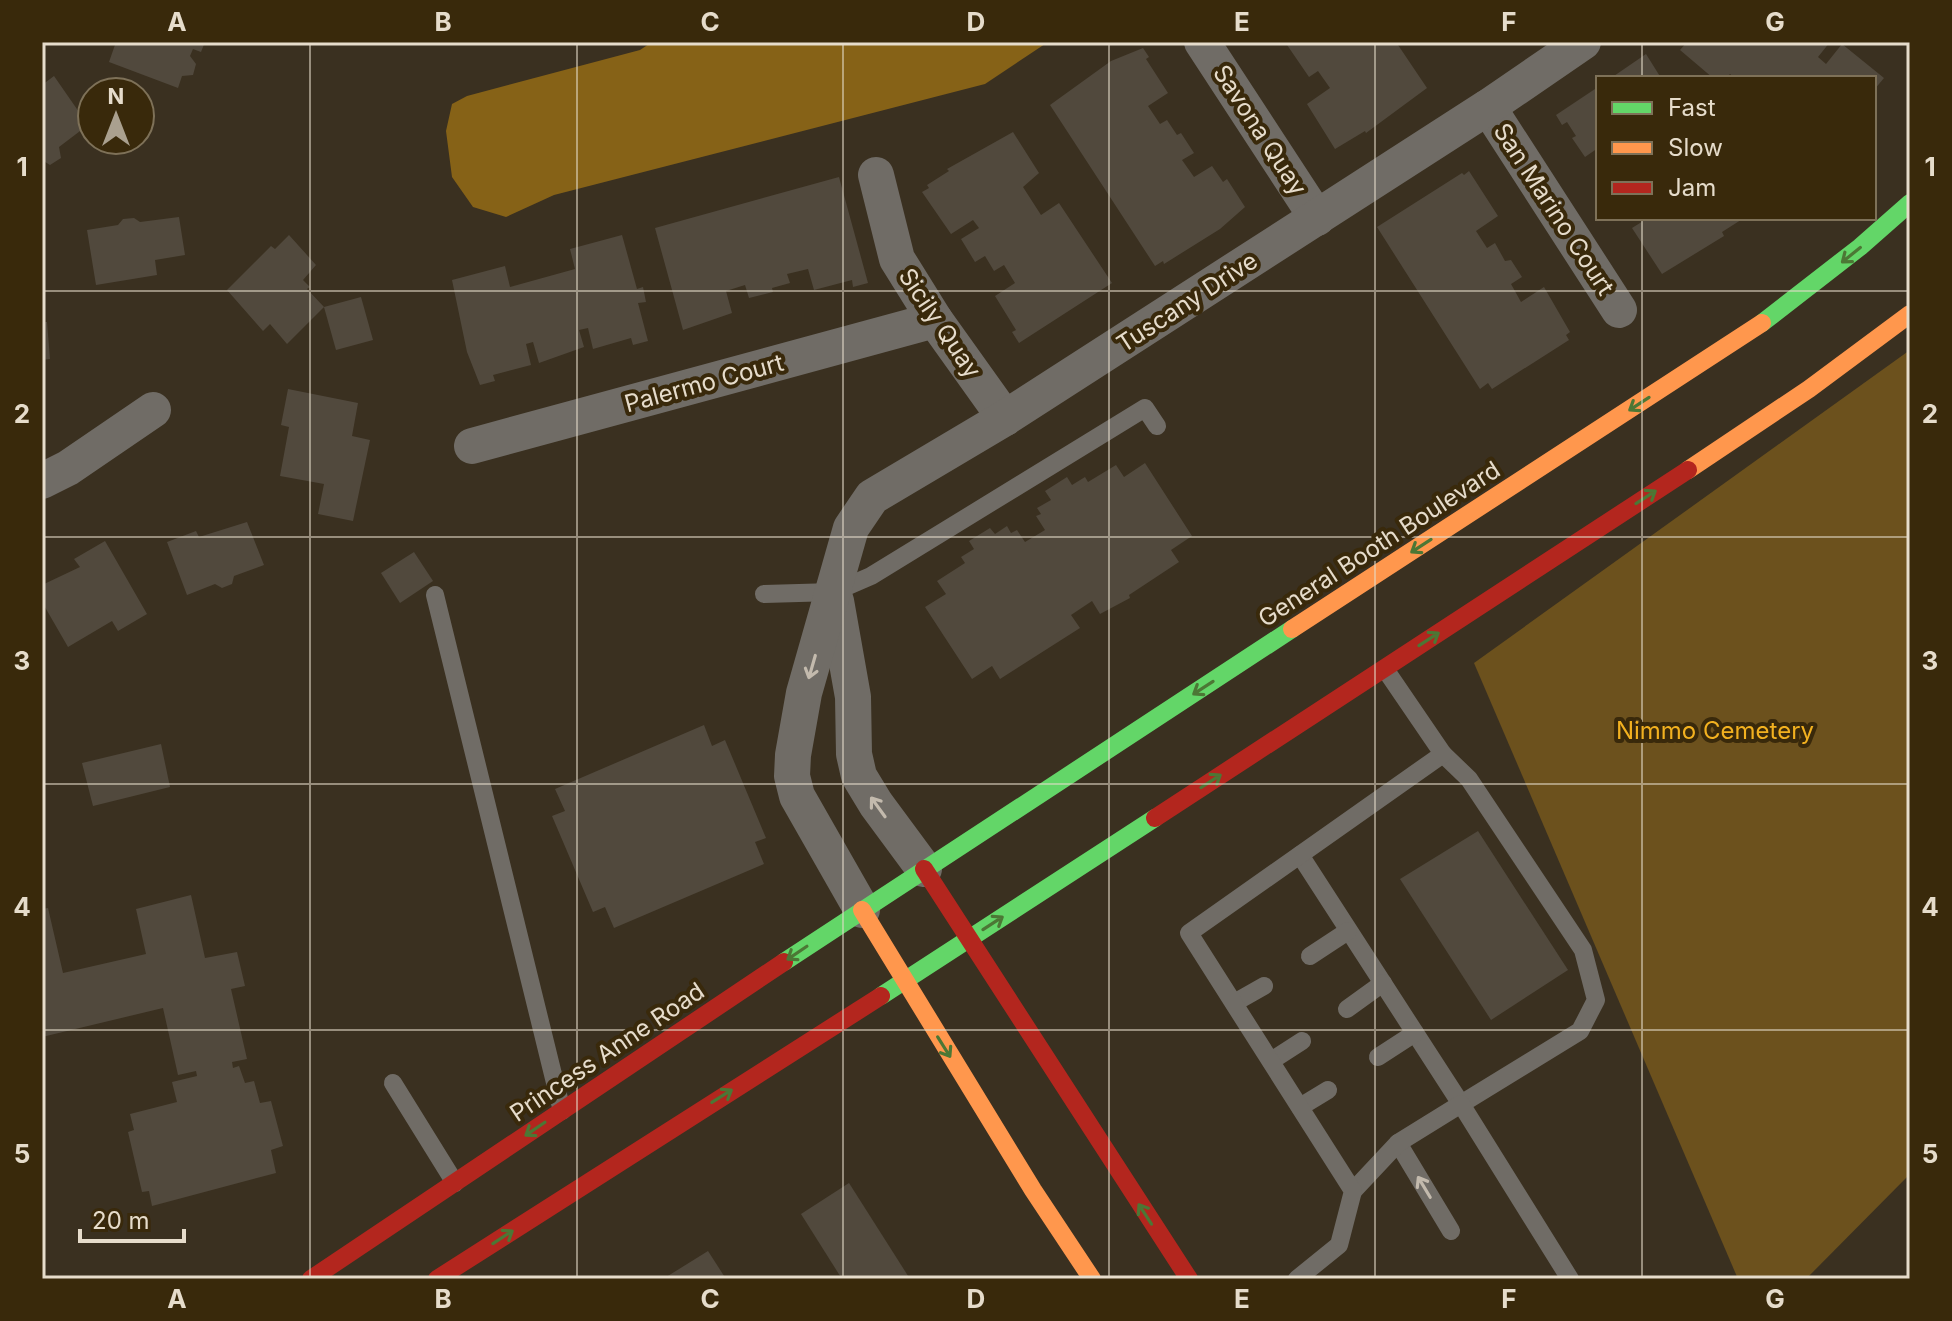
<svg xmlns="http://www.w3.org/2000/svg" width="1952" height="1321" viewBox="0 0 1952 1321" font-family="Inter,sans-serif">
<rect width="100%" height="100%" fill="#3a3020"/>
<polygon fill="#6c511d" points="1910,350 1910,1174 1806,1279 1738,1279 1474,663"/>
<polygon fill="#866217" points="652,42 1048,42 985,84 554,195 506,217 473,207 452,177 446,131 452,104 467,96 640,50"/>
<g fill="#51493d">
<polygon points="116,42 205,42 201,52 193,49 190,56 196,64 193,75 182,76 178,88 109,62"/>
<polygon points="1285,42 1396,42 1427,88 1366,133 1365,131 1335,149 1307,104 1330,88 1318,71 1309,77"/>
<polygon points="1687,42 1830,42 1818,57 1826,64 1842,44 1884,78 1874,90 1874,78 1735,78 1730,74 1726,78 1713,78 1680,50"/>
<polygon points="1143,48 1149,57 1146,59 1168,93 1148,106 1160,124 1167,120 1177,135 1181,133 1194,153 1182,160 1194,177 1212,166 1223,182 1227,179 1245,207 1220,229 1164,264 1163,261 1155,266 1050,105 1111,61"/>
<polygon points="1646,54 1661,78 1611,78"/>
<polygon points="54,76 88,125 59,147 61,158 50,165 42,160 42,85"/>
<polygon points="1598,87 1598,148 1585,157 1572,138 1576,136 1567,122 1562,125 1556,115"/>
<polygon points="1013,132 1039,173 1023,187 1041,215 1059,203 1112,283 1019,343 1012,332 1016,330 995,296 1015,283 1004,265 994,271 985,256 975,262 961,239 979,228 973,220 951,234 922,192 929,188 927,185 949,171 947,169"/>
<polygon points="1469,171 1498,216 1476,231 1487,248 1495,243 1505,261 1511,260 1522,277 1511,284 1521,302 1544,287 1570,332 1566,335 1569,340 1492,389 1488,383 1480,389 1377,227 1462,173 1464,175"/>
<polygon points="839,177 868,283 853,287 852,280 814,290 808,269 787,274 790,283 772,288 773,292 749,298 745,285 726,291 732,313 683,330 655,228"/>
<polygon points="179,217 185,255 155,260 157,275 96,285 87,230 118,225 123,219 134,218 140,222"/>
<polygon points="1648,218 1744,218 1722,232 1724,236 1662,274 1632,228"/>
<polygon points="289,235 316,265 303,280 310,287 307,289 324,307 287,344 270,324 263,331 227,290 271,246 275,249"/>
<polygon points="622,235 637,289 643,287 646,302 638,303 648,341 633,345 631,338 593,349 588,328 579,330 584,347 539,363 533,342 526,344 531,365 493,375 495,381 480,385 467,352 452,280 505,266 510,287 575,269 570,249"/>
<polygon points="361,297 373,340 336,350 324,307"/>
<polygon points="42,322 47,322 50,359 42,360"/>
<polygon points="288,389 358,403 352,436 370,440 353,521 318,514 324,484 280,476 289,427 281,425"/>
<polygon points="1145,463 1192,536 1171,550 1179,562 1129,595 1130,598 1100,614 1092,601 1071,615 1080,628 1000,679 992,666 972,679 925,607 946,594 937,581 965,563 961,557 974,549 969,541 990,528 995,534 1007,526 1011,533 1017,530 1025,542 1045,530 1036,516 1041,514 1037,508 1051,500 1045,491 1067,477 1072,485 1085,477 1088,482 1116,465 1124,477"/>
<polygon points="247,522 264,565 234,576 232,584 222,588 215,584 187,595 167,542 196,531 199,537"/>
<polygon points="105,541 147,614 118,631 112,621 68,647 42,602 42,585 80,567 74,559"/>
<polygon points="414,552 433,581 400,603 381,573"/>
<polygon points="704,725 712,746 725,740 766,838 755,842 764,864 614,928 605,907 593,912 552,816 565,811 555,789"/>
<polygon points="161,744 170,787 93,806 82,763"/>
<polygon points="1478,831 1568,970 1491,1020 1400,879"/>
<polygon points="191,895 205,958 237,952 245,986 231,989 247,1059 232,1062 233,1068 239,1066 245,1083 254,1081 260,1103 271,1101 283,1146 271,1150 276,1173 152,1206 149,1191 142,1192 128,1132 134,1130 130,1114 177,1102 172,1082 197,1076 196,1071 178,1075 163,1008 42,1037 42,909 48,908 63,973 146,954 136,909"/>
<polygon points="849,1183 910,1279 842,1279 801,1214"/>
<polygon points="708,1251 726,1279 663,1279"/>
</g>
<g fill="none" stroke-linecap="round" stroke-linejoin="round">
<g stroke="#706c66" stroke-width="18">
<polyline points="764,594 834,592 871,576 1145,408 1157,426"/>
<polyline points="435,595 562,1111"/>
<polyline points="1300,855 1461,1104 1580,1031 1596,1000 1583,950 1469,779 1443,754"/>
<polyline points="1310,956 1348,931"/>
<polyline points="1234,1003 1264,986"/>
<polyline points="1347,1009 1383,983"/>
<polyline points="1378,1057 1415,1033"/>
<polyline points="1271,1061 1302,1041"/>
<polyline points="393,1083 455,1183"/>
<polyline points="1300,1107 1328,1090"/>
<polyline points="1398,1143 1451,1231"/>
<polyline points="1353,1191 1398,1143 1461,1104 1570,1279"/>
<polyline points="1297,1279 1339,1245 1353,1191 1189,933 1443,754 1385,669"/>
</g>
<g stroke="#706c66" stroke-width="36">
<polyline points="1202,42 1317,218"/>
<polyline points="1488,107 1619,310"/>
<polyline points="876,175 897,259 935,320 1005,418"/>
<polyline points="472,446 935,320"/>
<polyline points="42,481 68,468 153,410"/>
<polyline points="836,601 853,697 854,754 859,776 876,804 924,869"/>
<polyline points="862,910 797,796 792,776 793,755 804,693 851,528 872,497 1005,418 1488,107 1583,42"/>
</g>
<g stroke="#63d668" stroke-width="18">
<polyline points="1762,323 1860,247 1910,203"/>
<polyline points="784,962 1292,629"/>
<polyline points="881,996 1155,818"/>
</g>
<g stroke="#ff974d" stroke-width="18">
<polyline points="1688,470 1809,389 1910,314"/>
<polyline points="1292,629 1762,323"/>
<polyline points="862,910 1033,1190 1092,1279"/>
</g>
<g stroke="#b3261e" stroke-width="18">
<polyline points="1155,818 1688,470"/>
<polyline points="924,869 1189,1279"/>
<polyline points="311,1279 784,962"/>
<polyline points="437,1279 881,996"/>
</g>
</g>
<defs><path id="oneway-shaft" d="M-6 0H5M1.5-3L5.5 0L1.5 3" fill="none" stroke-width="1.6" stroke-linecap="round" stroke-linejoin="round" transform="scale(2)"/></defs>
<g stroke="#4c7735">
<use href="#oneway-shaft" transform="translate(1851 255) rotate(141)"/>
<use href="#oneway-shaft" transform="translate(1639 404) rotate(147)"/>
<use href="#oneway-shaft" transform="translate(1646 497) rotate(-33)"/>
<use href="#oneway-shaft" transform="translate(1421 546) rotate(147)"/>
<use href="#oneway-shaft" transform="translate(1429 639) rotate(-33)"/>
<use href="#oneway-shaft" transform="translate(1203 688) rotate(147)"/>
<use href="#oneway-shaft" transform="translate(1211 781) rotate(-33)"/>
<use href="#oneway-shaft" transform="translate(993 923) rotate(-33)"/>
<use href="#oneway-shaft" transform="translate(797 953) rotate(146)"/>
<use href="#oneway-shaft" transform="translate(944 1047) rotate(58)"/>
<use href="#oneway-shaft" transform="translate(722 1096) rotate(-32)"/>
<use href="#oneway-shaft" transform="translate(535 1129) rotate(146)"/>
<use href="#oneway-shaft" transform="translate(1145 1214) rotate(-123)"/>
<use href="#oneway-shaft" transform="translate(503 1237) rotate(-33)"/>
</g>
<g stroke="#c3baad">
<use href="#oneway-shaft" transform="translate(812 667) rotate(106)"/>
<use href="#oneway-shaft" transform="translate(878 807) rotate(-126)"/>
<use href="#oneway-shaft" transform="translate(1424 1187) rotate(-121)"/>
</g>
<path fill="none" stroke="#e6dccb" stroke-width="2" stroke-opacity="0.55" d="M310,42V1279M577,42V1279M843,42V1279M1109,42V1279M1375,42V1279M1642,42V78M1642,218V1279M42,291H1910M42,537H1910M42,784H1910M42,1030H1910"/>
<g text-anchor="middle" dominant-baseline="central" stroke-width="8" stroke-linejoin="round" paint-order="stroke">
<g font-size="24" fill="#e6dccb" stroke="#39290b">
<text transform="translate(1260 130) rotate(57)">Savona Quay</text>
<text transform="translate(1554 209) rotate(57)">San Marino Court</text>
<text transform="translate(1187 302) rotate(-33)">Tuscany Drive</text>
<text transform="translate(940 323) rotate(56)">Sicily Quay</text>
<text transform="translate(704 383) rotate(-15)">Palermo Court</text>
<text transform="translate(1379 544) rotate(-33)">General Booth Boulevard</text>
<text transform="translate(607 1052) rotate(-34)">Princess Anne Road</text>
</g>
<g font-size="24" fill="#f2b120" stroke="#39290b">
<text x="1715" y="730">Nimmo Cemetery</text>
</g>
</g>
<rect width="1952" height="1321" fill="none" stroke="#39290b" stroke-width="88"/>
<rect x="1596" y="76" width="280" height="144" fill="#39290b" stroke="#7e7158" stroke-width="2"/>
<rect x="1612" y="102" width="40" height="12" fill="#63d668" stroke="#7e7158" stroke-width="2"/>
<text x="1668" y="116" font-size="24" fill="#e6dccb">Fast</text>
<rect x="1612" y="142" width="40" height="12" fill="#ff974d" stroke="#7e7158" stroke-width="2"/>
<text x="1668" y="156" font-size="24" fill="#e6dccb">Slow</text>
<rect x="1612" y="182" width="40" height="12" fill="#b3261e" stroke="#7e7158" stroke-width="2"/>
<text x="1668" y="196" font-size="24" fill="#e6dccb">Jam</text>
<g transform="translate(116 116)"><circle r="38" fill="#39290b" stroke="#7e7158" stroke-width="2"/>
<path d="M0-6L14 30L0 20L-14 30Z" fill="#aaa08f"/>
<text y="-12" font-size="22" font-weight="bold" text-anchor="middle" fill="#e6dccb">N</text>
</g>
<path d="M80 1229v12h104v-12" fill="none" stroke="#e6dccb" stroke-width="4"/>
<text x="92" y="1229" font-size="24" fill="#e6dccb" stroke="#39290b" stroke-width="6" paint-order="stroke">20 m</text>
<rect x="44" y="44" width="1864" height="1233" fill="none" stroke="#e6dccb" stroke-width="3"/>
<g font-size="26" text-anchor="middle" font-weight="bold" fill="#e6dccb">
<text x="177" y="31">A</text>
<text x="443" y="31">B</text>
<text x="710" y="31">C</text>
<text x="976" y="31">D</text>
<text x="1242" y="31">E</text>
<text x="1509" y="31">F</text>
<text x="1775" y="31">G</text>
<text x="22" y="176">1</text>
<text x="1930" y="176">1</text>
<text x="22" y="423">2</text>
<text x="1930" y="423">2</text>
<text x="22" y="670">3</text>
<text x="1930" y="670">3</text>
<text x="22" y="916">4</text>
<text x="1930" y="916">4</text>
<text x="22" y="1163">5</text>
<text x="1930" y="1163">5</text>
<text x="177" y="1308">A</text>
<text x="443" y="1308">B</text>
<text x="710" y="1308">C</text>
<text x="976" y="1308">D</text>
<text x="1242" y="1308">E</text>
<text x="1509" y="1308">F</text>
<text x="1775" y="1308">G</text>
</g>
</svg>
